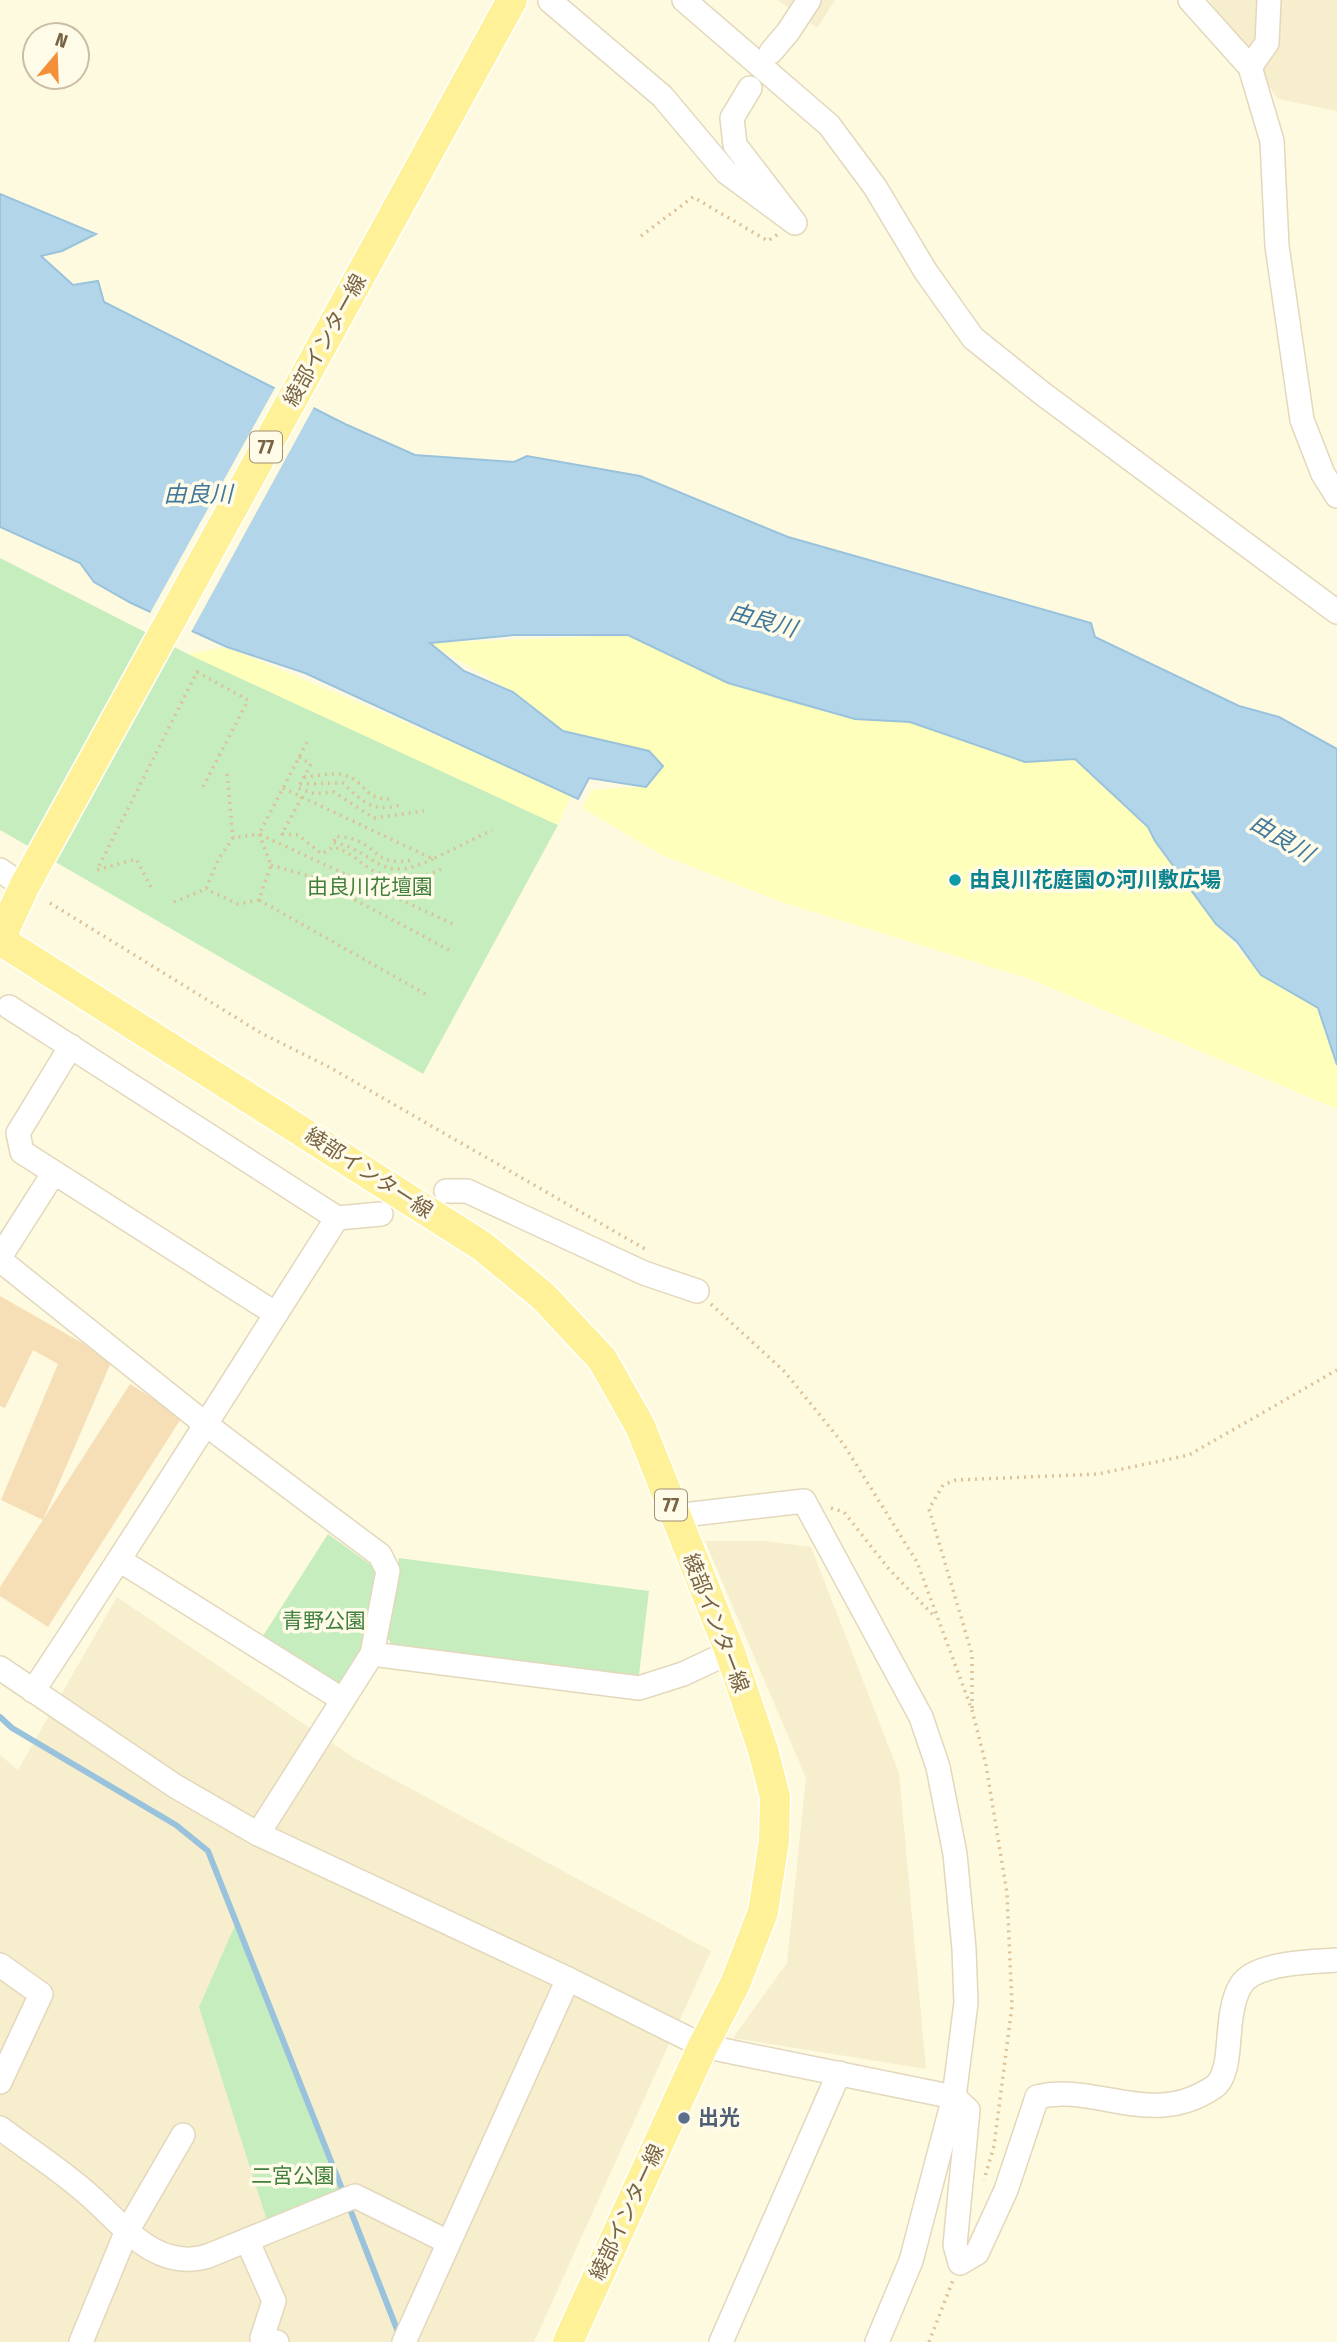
<svg xmlns="http://www.w3.org/2000/svg" width="1337" height="2342" viewBox="0 0 1337 2342" font-family="'Fira Sans Condensed','Noto Sans JP',sans-serif">
<rect width="100%" height="100%" fill="#fefae0"/>
<g fill="#f7eece">
<polygon points="777,0 835,0 817,28"/>
<polygon points="1209,0 1337,0 1337,111 1278,99"/>
<polygon points="705,1541 766,1541 811,1547 899,1773 926,2069 733,2038 787,1963 806,1778"/>
<polygon points="117,1597 354,1758 711,1951 534,2342 0,2342 0,1755 18,1770"/>
</g>
<g fill="#c6edbe">
<polygon points="0,558 188,654 558,825 423,1074 0,830"/>
<polygon points="328,1534 375,1568 365,1648 344,1682 333,1683 261,1639"/>
<polygon points="399,1558 649,1591 638,1683 398,1652 387,1638"/>
<polygon points="236,1923 342,2198 269,2227 199,2007"/>
</g>
<g fill="#feffba">
<polygon points="628,635 728,683 855,719 910,722 1025,762 1075,759 1148,827 1155,841 1225,934 1261,975 1318,1008 1337,1065 1337,1109 1030,979 781,902 662,855 582,808 592,790 646,786 598,738 563,731 513,692 429,643"/>
<polygon points="227,647 487,757 571,796 558,825 188,654"/>
</g>
<polygon fill="#b3d5e9" stroke="#99c2dc" stroke-width="2" points="0,194 96,234 62,251 41,256 73,285 98,281 104,302 345,424 415,455 514,462 527,456 640,476 788,537 1091,623 1095,637 1239,706 1279,717 1337,749 1337,1065 1318,1008 1261,975 1237,942 1216,924 1155,841 1148,827 1075,759 1025,762 910,722 855,719 728,683 628,635 514,635 430,643 464,671 513,692 563,731 649,751 663,766 646,787 589,778 578,799 305,673 227,647 131,603 94,582 80,563 0,527"/>
<polygon fill="#fefae0" points="276,386 315,405 190,634 149,615"/>
<g fill="none" stroke-linecap="round" stroke-linejoin="round">
<g stroke="#99c2dc" stroke-width="6">
<polyline points="0,1717 12,1728 176,1825 208,1851 344,2194"/>
<polyline points="348,2204 400,2337"/>
</g>
</g>
<g fill="#f6deb6">
<polygon points="0,1296 112,1360 43,1520 1,1500 58,1364 33,1350 5,1408 0,1406"/>
<polygon points="130,1384 182,1417 48,1627 0,1596 0,1587"/>
</g>
<g fill="none" stroke-linecap="round" stroke-linejoin="round">
<g stroke="#e3d7bc" stroke-width="26">
<g id="minor">
<polyline points="684,0 829,125 875,187 926,272 973,338 1043,394 1337,612"/>
<polyline points="1190,0 1250,67 1272,141 1277,246 1302,420 1323,474 1337,496"/>
<polyline points="550,1 662,96 726,172 795,223 735,145 732,118 750,88"/>
<polyline points="771,52 788,32 809,0"/>
<polyline points="1250,67 1267,43 1269,0"/>
<polyline points="0,870 13,879"/>
<polyline points="9,1007 337,1218 381,1214"/>
<polyline points="71,1046 18,1133 22,1152 276,1314"/>
<polyline points="446,1191 467,1191 644,1273 697,1291"/>
<polyline points="0,1257 53,1174"/>
<polyline points="0,1260 204,1423 380,1555 388,1571 372,1654 258,1834"/>
<polyline points="675,1516 804,1501 921,1717 938,1767 955,1854 964,1949 966,2003 954,2097 911,2261 877,2342"/>
<polyline points="121,1561 343,1700"/>
<polyline points="372,1654 639,1688 683,1674 730,1652"/>
<path d="M0,1668L175,1786L258,1834L568,1979L703,2046L954,2097L968,2110L955,2245L960,2263L977,2253L1006,2190L1037,2097C1096,2082 1151,2130 1214,2087C1222,2082 1226,2067 1227,2058C1230,2036 1229,2004 1241,1985C1255,1962 1313,1962 1337,1960"/>
<path d="M33,1691C137,1535 236,1376 337,1218"/>
<polyline points="0,1965 41,1994 0,2082"/>
<path d="M0,2128C27,2148 56,2167 82,2189C119,2219 153,2273 208,2256L355,2196L448,2242"/>
<polyline points="247,2240 274,2301 262,2338 277,2342"/>
<polyline points="81,2342 126,2233 183,2135"/>
<polyline points="404,2342 568,1979"/>
<polyline points="721,2342 839,2073"/>
</g>
</g>
<g stroke="#fff" stroke-width="33">
<g id="major">
<polyline points="0,939 25,885 512,0"/>
<polyline points="0,940 482,1246 543,1296 602,1359 640,1426 730,1652 763,1750 775,1797 774,1841 763,1912 735,1984 703,2046 568,2342"/>
</g>
</g>
<g stroke="#dbc299" stroke-width="3.5" stroke-dasharray="2 5" stroke-linecap="butt">
<polyline points="641,236 693,197 768,241 778,234"/>
<polyline points="307,742 259,834 453,924"/>
<polyline points="299,757 311,764 298,788 315,794 334,792 374,818 424,811"/>
<polyline points="227,774 233,838"/>
<path d="M304,777C316,776 334,772 344,775C368,782 362,800 392,799"/>
<path d="M300,784L343,783C362,801 372,813 400,805"/>
<polyline points="283,788 433,859 492,830"/>
<path d="M302,797L282,834L298,835L322,854L333,847C356,853 361,867 381,874C398,881 425,878 441,869"/>
<path d="M334,841L336,836C341,837 348,837 353,839C379,848 377,867 411,860"/>
<path d="M334,842C381,854 378,885 433,859"/>
<polyline points="271,865 312,877 451,951"/>
<polyline points="151,887 136,859 97,870 197,672 248,700 203,787"/>
<polyline points="259,900 429,996"/>
<polyline points="174,902 206,889 218,860 233,838 259,834 271,865 259,900 238,904 206,889"/>
<polyline points="50,903 261,1033 329,1067 647,1250"/>
<polyline points="711,1304 785,1372 844,1445 917,1562 972,1710 986,1765 1007,1893 1012,2006 994,2146 984,2180"/>
<polyline points="831,1508 844,1512 888,1568 935,1617"/>
<polyline points="972,1708 972,1654 929,1509 943,1485 956,1480 1098,1474 1189,1455 1337,1370"/>
<polyline points="929,2342 953,2280"/>
</g>
<use href="#minor" stroke="#fff" stroke-width="23"/>
<use href="#major" stroke="#fff197" stroke-width="30"/>
</g>
<circle fill="#0f9aa8" stroke="#fffbe9" stroke-width="2.5" cx="955" cy="880" r="7"/>
<circle fill="#5c6f8a" stroke="#fffbe9" stroke-width="2.5" cx="684" cy="2118" r="7"/>
<g text-anchor="middle" dominant-baseline="central" stroke-width="7" stroke-linejoin="round" paint-order="stroke">
<g fill="#fffbe9" stroke="#a09176" stroke-width="2">
<rect x="250" y="431.5" width="32" height="31" rx="5"/>
<rect x="655" y="1489.5" width="32" height="31" rx="5"/>
</g>
<g font-size="19" font-weight="bold" fill="#786345">
<text x="266" y="447">77</text>
<text x="671" y="1505">77</text>
</g>
<g font-size="21" fill="#786345" stroke="#fffbe9">
<text transform="translate(325 340) rotate(-61)">綾部インター線</text>
<text transform="translate(369 1173) rotate(33)">綾部インター線</text>
<text transform="translate(716 1623) rotate(69)">綾部インター線</text>
<text transform="translate(627 2212) rotate(-65)">綾部インター線</text>
</g>
<g font-size="21" font-weight="bold" fill="#0d838f" stroke="#fffbe9" text-anchor="start">
<text x="969" y="880">由良川花庭園の河川敷広場</text>
</g>
<g font-size="21" fill="#407f3c" stroke="#fffbe9">
<text x="370" y="887">由良川花壇園</text>
<text x="324" y="1621">青野公園</text>
<text x="293" y="2176">二宮公園</text>
</g>
<g font-size="21" font-weight="bold" fill="#4e5e75" stroke="#fffbe9" text-anchor="start">
<text x="698" y="2118">出光</text>
</g>
<g font-size="23" font-style="italic" fill="#41789c" stroke="#fffbe9">
<text x="198" y="494">由良川</text>
<text transform="translate(763 620) rotate(16)">由良川</text>
<text transform="translate(1282 838) rotate(31)">由良川</text>
</g>
</g>
<g transform="translate(56 56) rotate(19)"><circle r="33" fill="#fffbe9" stroke="#c9bea7" stroke-width="2"/>
<path d="M0-5L12 26L0 18L-12 26Z" fill="#f48f3a"/>
<text y="-10" font-size="19" font-weight="bold" text-anchor="middle" fill="#786345">N</text>
</g>
</svg>
